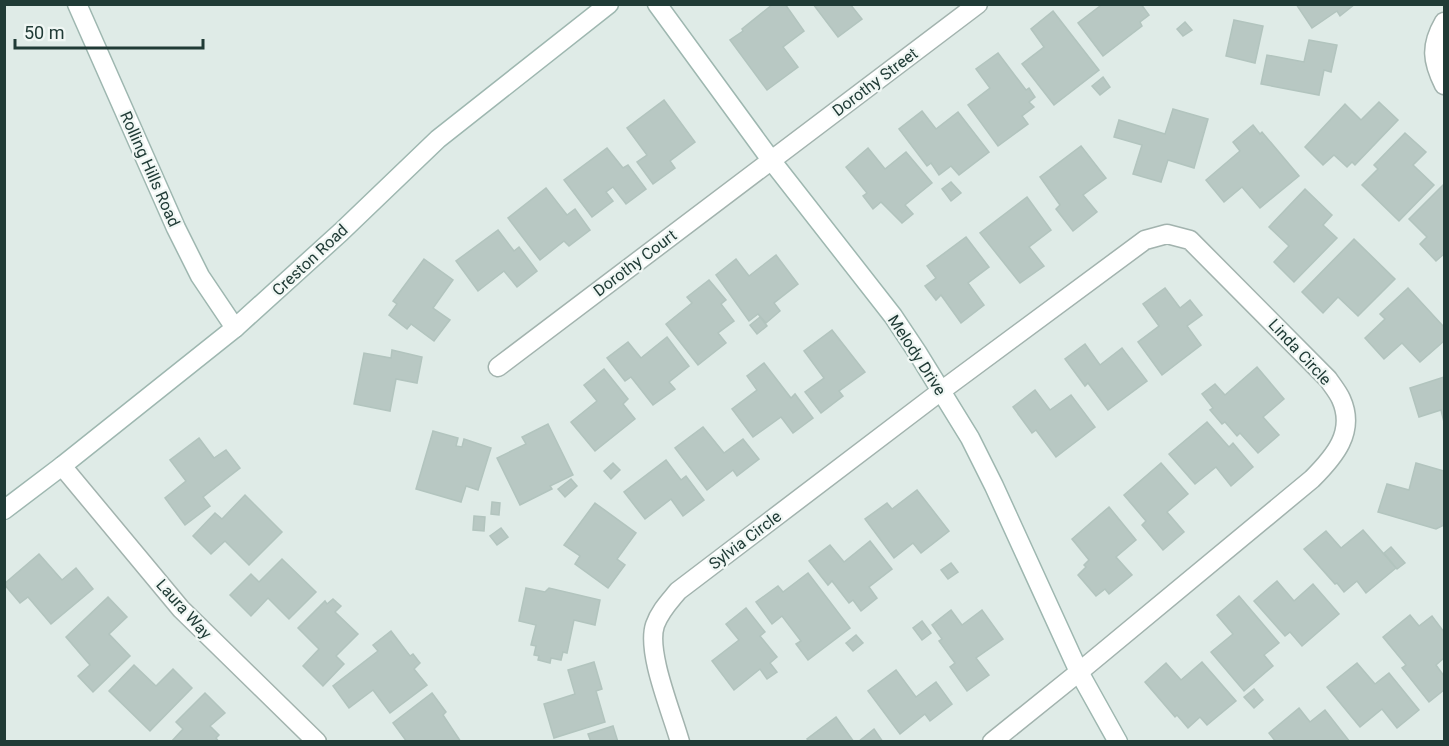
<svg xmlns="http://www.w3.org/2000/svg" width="1449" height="746" viewBox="0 0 1449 746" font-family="Roboto,sans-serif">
<rect width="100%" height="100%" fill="#dfebe7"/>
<g fill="#b8c8c3" stroke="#b2c4be" stroke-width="1.5">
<polygon points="773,4 785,4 804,31 783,47 798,67 767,90 730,40 743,31 742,29"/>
<polygon points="813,4 850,4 862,19 838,37"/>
<polygon points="1098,4 1141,4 1149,15 1140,22 1142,26 1103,56 1078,23 1100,6"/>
<polygon points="1296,4 1355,4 1340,16 1337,11 1312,28"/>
<polygon points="1053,11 1099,70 1054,105 1022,64 1044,47 1031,29"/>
<polygon points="1234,20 1263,26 1255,63 1226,56"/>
<polygon points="1185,22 1192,30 1183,36 1177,29"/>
<polygon points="1309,40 1337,45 1331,72 1324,70 1319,95 1261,84 1267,55 1304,62"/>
<polygon points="998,53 1026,90 1029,88 1035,97 1029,102 1034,107 1022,116 1028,124 998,146 968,105 990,88 976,69"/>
<polygon points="1103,77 1110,87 1100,95 1092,86"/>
<polygon points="664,100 695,142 670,161 675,168 653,184 637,162 647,155 627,128"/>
<polygon points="1379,102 1398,120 1355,165 1352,162 1347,167 1334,155 1323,165 1305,147 1345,104 1361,120"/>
<polygon points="1173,109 1208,119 1194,168 1168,160 1161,182 1133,174 1142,145 1114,137 1119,120 1165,134"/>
<polygon points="922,111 936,129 958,112 989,152 959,175 951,166 939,175 931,163 927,166 899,129"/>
<polygon points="1253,125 1260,134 1262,132 1299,176 1260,208 1242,187 1224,202 1206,180 1240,151 1233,142"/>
<polygon points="1405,133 1426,152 1413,165 1434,185 1399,221 1362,185 1378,169 1374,165"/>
<polygon points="1081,146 1106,178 1083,195 1097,212 1073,231 1056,209 1060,205 1040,177"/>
<polygon points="607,148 623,168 628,165 646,189 626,204 613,187 606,192 613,201 592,217 564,180"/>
<polygon points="868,148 885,169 906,152 932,183 905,205 913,214 902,223 881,202 873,209 863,196 867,193 846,167"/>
<polygon points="951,182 961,193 951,201 942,189"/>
<polygon points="1444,184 1444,254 1436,261 1420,244 1427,237 1409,219"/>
<polygon points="546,188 567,215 575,209 590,230 569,246 564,241 540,260 508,218"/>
<polygon points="1305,189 1332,215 1323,225 1337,238 1294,282 1274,262 1289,246 1269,227"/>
<polygon points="1027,197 1051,230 1029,247 1044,266 1020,283 980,233"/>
<polygon points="498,230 514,251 519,247 537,271 517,287 504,271 478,291 456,261"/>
<polygon points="966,237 989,267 968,283 984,305 961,323 941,295 936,300 925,286 936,278 927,266"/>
<polygon points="1354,239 1395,279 1358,316 1338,297 1323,313 1302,292"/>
<polygon points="776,255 798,284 774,303 780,311 766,323 758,314 749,321 716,275 736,259 749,276"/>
<polygon points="424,259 453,280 433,308 450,320 434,341 411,324 407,329 389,315 397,304 393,301"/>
<polygon points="709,280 726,300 721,304 734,321 718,333 726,343 698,365 666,324 692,303 687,297"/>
<polygon points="1165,288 1180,308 1190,300 1202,315 1187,326 1201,345 1162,375 1138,342 1159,326 1143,304"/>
<polygon points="1408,288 1444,327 1444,341 1420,362 1402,343 1384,359 1365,338 1385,319 1380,314"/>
<polygon points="760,317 767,326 757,334 750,325"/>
<polygon points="832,330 865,372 839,391 843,396 821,413 805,392 824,378 804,351"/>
<polygon points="667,337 689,366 669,382 675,389 653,405 631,377 625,381 607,358 628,342 641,358"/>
<polygon points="1085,344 1100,365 1122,348 1147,381 1108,410 1088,383 1085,386 1065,359"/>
<polygon points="392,350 422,357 417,383 396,379 390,411 354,404 364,353 391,358"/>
<polygon points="764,363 791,398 795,394 813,418 793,433 781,417 753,437 732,409 757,390 747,376"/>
<polygon points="1257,367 1284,399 1263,417 1279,435 1258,453 1240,433 1237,436 1225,422 1222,424 1210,410 1213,408 1202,394 1215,384 1225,395"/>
<polygon points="604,369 628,399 623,404 635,419 595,451 571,422 597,401 584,385"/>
<polygon points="1444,377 1444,422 1441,410 1419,417 1410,388"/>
<polygon points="1035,390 1050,410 1071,395 1095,427 1056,457 1036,430 1032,433 1013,407"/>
<polygon points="1207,422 1229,447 1233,443 1253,467 1231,486 1216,467 1195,484 1169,454"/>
<polygon points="548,424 573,475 550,486 552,489 520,505 497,458 526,444 522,437"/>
<polygon points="703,427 724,453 743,439 759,459 737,476 733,470 707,490 675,448"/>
<polygon points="433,431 458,438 456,446 462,447 464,439 491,448 478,490 466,486 461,502 416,489"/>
<polygon points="199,438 214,458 226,450 240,468 203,497 210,506 185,525 165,498 186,481 170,460"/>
<polygon points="666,460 681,480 686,476 704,500 683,516 671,499 645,519 624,492"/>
<polygon points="613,463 620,470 611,479 604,471"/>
<polygon points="1161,463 1188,494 1167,512 1184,532 1163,550 1142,525 1146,521 1124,495"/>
<polygon points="1416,463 1444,471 1444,525 1436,529 1378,512 1387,484 1409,490"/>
<polygon points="571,479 577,486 565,497 558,489"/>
<polygon points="917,490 949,531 921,553 913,543 894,558 865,519 887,503 892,509"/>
<polygon points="245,495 282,532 249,565 225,541 211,554 193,536 215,513 222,519"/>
<polygon points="492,502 500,503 499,515 491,514"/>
<polygon points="595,503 636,533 617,559 625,565 608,588 575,564 580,556 564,545"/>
<polygon points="1109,507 1136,540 1116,557 1132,575 1109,594 1105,589 1096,596 1078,575 1086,567 1084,565 1089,560 1072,539"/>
<polygon points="474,516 485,517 484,531 473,530"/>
<polygon points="501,528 508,537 497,545 490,536"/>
<polygon points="1363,530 1396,568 1366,593 1357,581 1344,592 1337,583 1335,584 1304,549 1326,531 1341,548"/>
<polygon points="870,541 892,569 869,587 877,598 861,611 853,600 849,603 832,581 828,585 809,561 830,545 844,562"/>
<polygon points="1391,547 1405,563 1397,569 1384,553"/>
<polygon points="39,554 62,580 76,568 93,589 51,624 28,597 20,603 4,584"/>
<polygon points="282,559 316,592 289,619 268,598 251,616 230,595 251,574 259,582"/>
<polygon points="951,563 958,572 948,579 941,570"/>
<polygon points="808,573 850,628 808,660 796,644 801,641 782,616 772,624 756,602 778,586 783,592"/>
<polygon points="1277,581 1294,601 1313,584 1339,614 1302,646 1290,632 1285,636 1254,601"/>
<polygon points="526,588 545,592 549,588 600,600 595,625 574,620 567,653 563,652 561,660 551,658 550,663 538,660 539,656 534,655 536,646 531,645 536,625 519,621"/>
<polygon points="1239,596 1279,643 1264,655 1273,666 1244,691 1211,652 1233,634 1217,615"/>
<polygon points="108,597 127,617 109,634 130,656 93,692 78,676 90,665 66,637"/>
<polygon points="333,599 341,606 335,612 358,634 336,656 344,664 323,686 303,666 319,649 298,628 325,601 327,604"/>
<polygon points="746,608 765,632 760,636 777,657 770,663 777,672 767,679 760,669 734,690 712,661 739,640 726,624"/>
<polygon points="951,610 962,625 982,610 1003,639 976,658 989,675 967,691 950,667 955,663 939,641 942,639 932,625"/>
<polygon points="1410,615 1419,626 1432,616 1444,632 1444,658 1436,665 1444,676 1444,690 1429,702 1402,668 1406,665 1383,637"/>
<polygon points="922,621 931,633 922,640 913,628"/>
<polygon points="391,631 410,656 413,654 420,663 414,669 427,685 390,713 373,690 349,708 333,686 378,651 373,645"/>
<polygon points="856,635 863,643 853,651 846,643"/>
<polygon points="594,662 602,689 596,691 605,722 554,738 544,704 575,694 568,670"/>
<polygon points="1202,662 1236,701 1207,725 1200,717 1188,728 1177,715 1175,717 1145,682 1166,663 1181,680"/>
<polygon points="1357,663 1375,684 1389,673 1419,710 1397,728 1382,709 1360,727 1327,687"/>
<polygon points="134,665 156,686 173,669 192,688 150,731 109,691"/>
<polygon points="896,670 916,697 936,682 952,704 930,721 925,714 900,734 868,691"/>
<polygon points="1254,689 1263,700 1254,708 1244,697"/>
<polygon points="205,693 225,713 210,726 219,735 216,738 219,742 171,742 183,729 176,722"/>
<polygon points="432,693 446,712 443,715 461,742 407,742 393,723"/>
<polygon points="1299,708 1310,722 1325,710 1350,742 1276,742 1269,733"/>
<polygon points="836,717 854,742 809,742 807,739"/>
<polygon points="613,726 618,742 591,742 588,734"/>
<polygon points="874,729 883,742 858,742"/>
</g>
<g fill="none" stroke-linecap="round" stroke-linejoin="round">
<g stroke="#a2b3ae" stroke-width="21">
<g id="street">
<path d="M1444,22C1430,46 1432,61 1444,85"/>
<polyline points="498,367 978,4"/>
<polyline points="62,466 181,609 317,742"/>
<path d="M680,742C672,713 646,652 655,625C660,611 669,602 678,591L941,391L1145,240L1167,234L1190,240L1328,379C1332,385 1338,392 1341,399C1356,432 1334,457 1312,479L1079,672L992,742"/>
</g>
</g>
<g stroke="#9eb7b0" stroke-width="21">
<g id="secondary">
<polyline points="77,4 176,228 200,276 235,328"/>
<polyline points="657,4 771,160 893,316 917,352 970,438 994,486 1079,672 1118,742"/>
<polyline points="4,510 62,466 235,328 341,232 438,139 609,4"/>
</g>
</g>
<use href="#street" stroke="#fff" stroke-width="18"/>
<use href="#secondary" stroke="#fff" stroke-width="18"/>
</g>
<g text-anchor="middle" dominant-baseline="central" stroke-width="4.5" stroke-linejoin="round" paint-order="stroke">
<g font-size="16" fill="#203b36" stroke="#f0f7f4">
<text transform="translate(875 82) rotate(-37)">Dorothy Street</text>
<text transform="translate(150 169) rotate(66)">Rolling Hills Road</text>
<text transform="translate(310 260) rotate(-43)">Creston Road</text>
<text transform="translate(635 263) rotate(-37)">Dorothy Court</text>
<text transform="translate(1300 352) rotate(47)">Linda Circle</text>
<text transform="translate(917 355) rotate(57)">Melody Drive</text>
<text transform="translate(745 540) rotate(-37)">Sylvia Circle</text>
<text transform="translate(184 609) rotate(48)">Laura Way</text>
</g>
</g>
<rect width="1449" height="746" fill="none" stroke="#203b36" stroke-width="12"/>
<path d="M15 39v9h188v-9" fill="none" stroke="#203b36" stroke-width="3"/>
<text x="24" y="39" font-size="18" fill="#203b36" stroke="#f0f7f4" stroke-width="4.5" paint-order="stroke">50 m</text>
</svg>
